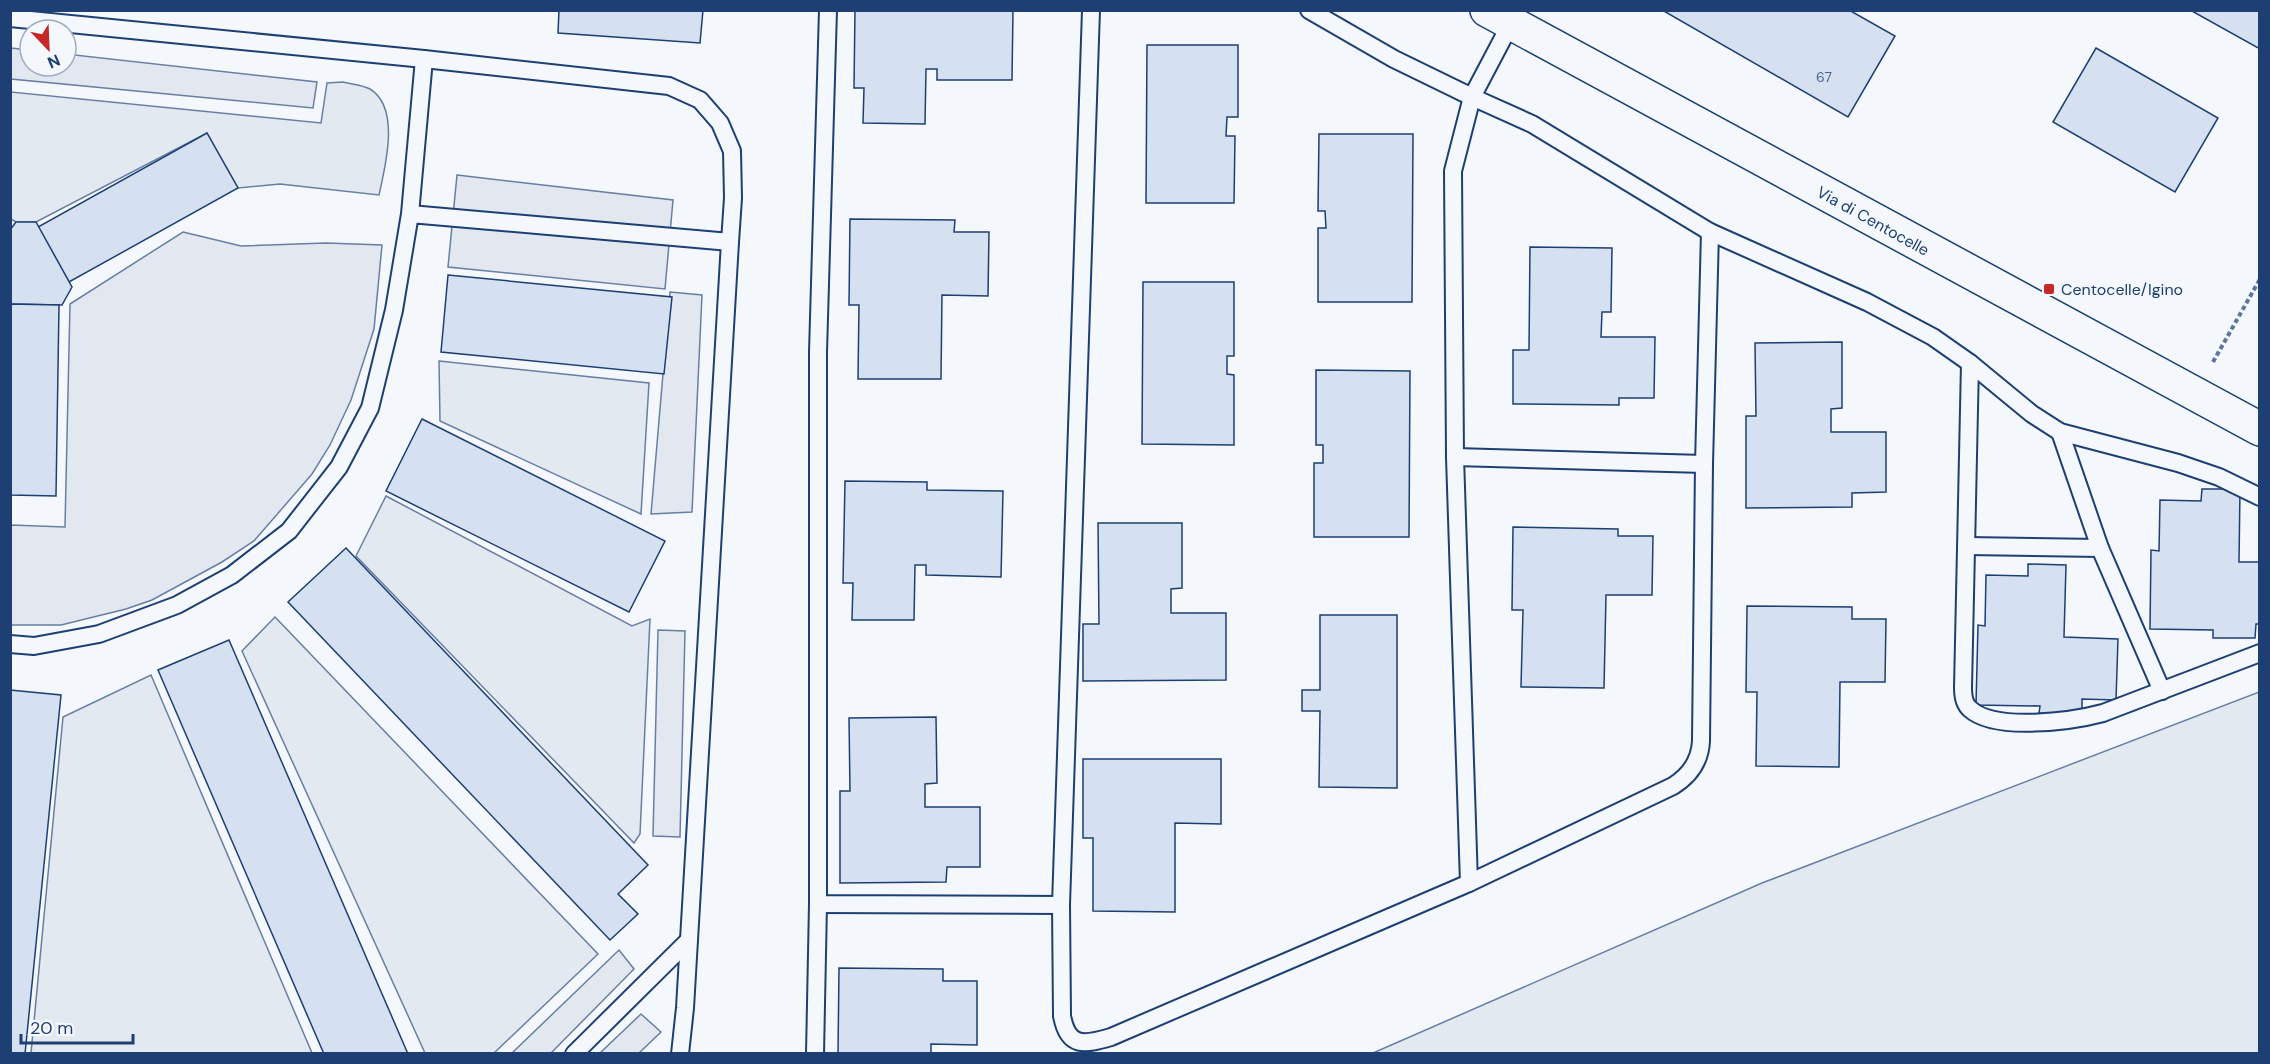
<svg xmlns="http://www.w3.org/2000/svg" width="2270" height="1064" viewBox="0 0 2270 1064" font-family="'DM Sans',sans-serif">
<rect width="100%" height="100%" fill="#f4f7fb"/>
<g fill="#e3e9f0" stroke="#687fa3" stroke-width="1.5">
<path d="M343,82C351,84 363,85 370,89C401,108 385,167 379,195L280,184L238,188L207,133L36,222H16L11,219V92L321,123L327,83Z"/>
<polygon points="439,361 649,383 641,514 440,421"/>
<polygon points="386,496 632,626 650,619 640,834 634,843 356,556"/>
<polygon points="275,617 598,954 494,1053 425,1053 242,651"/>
<polygon points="151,675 312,1053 31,1053 63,717"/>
<polygon points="2259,692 2259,1053 1373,1053 1762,883"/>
</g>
<g fill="#e3e8f0" stroke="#687fa3" stroke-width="1.5">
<polygon points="10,48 30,50 30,66 66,66 66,54 317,82 313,108 11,79"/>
<polygon points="457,175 673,200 665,289 448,267"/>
<polygon points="183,232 241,246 326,243 382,245 374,329 351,400 330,445 312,474 254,541 222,562 152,600 126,609 61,625 11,625 11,525 65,527 70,304"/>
<polygon points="670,292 702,295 692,512 651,514"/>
<polygon points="658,630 685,631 680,837 653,836"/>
<polygon points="619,950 634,969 551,1053 512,1053"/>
<polygon points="641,1014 661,1032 639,1053 600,1053"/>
</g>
<g fill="#d5e0f0" stroke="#1d3f73" stroke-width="1.5">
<polygon points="559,10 703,10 700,43 558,33"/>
<polygon points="855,10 1013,10 1012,80 937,80 937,69 926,69 925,124 863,123 864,88 854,88"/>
<polygon points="1662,10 1849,10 1895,36 1848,117"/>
<polygon points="2190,10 2260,10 2260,49"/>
<polygon points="1147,45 1238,45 1238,117 1227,117 1226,136 1235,136 1234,203 1146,203"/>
<polygon points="2096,48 2218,118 2175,192 2053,122"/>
<polygon points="207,133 238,188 69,282 38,227"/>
<polygon points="1319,134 1413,134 1412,302 1318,302 1318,228 1326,228 1325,211 1318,211"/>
<polygon points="850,219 955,220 954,232 989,232 988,296 942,295 941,379 858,379 859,305 849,305"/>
<polygon points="16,222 36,222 72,287 62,305 10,304 10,230"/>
<polygon points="1530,247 1612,248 1611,312 1602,312 1601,337 1655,337 1654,398 1619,398 1619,405 1513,404 1513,350 1529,350"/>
<polygon points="448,275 672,297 664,374 441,352"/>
<polygon points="1143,282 1234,282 1234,356 1227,356 1227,374 1234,375 1234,445 1142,444"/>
<polygon points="10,304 59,305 56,496 10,495"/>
<polygon points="1842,342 1842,408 1831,409 1831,432 1886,432 1886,492 1852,493 1852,507 1746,508 1746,416 1756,416 1755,343"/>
<polygon points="1316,370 1410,371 1409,537 1314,537 1314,463 1323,463 1323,445 1316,445"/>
<polygon points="422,419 665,541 629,612 386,491"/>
<polygon points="845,481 927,482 927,490 1003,491 1001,577 926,575 926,565 915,565 914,620 852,620 853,583 843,583"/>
<polygon points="2202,489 2240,489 2239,562 2260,562 2260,624 2256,624 2255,638 2213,638 2213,630 2150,629 2151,550 2159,551 2160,500 2201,501"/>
<polygon points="1098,523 1182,523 1182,588 1171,589 1171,613 1226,613 1226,680 1083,681 1083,624 1099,624"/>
<polygon points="1513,527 1618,529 1618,536 1653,536 1652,595 1606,595 1604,688 1521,687 1523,610 1512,610"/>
<polygon points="346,548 648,865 618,894 638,914 610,940 288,602"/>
<polygon points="2028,564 2066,565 2064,637 2118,639 2116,700 2082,699 2082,714 2039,713 2040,706 1976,705 1978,625 1985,626 1986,575 2028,576"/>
<polygon points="1747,606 1852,607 1852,619 1886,619 1885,682 1840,682 1839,767 1756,766 1757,692 1746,692"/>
<polygon points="1320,615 1397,615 1397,788 1319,787 1320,711 1302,711 1302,690 1320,690"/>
<polygon points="229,640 408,1054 324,1054 158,670"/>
<polygon points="10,690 61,695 25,1054 10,1054"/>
<polygon points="936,717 937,783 925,784 925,807 980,807 980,867 947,867 946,882 840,883 840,791 850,791 849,718"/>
<polygon points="1083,759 1221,759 1221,824 1175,823 1175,912 1093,911 1093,838 1083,838"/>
<polygon points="839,968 943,969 943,981 977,981 977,1045 931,1044 931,1054 838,1054"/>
</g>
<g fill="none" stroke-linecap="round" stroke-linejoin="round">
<g stroke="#1d3f73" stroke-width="20">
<g id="service">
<polyline points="828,10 818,352 818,904 1061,905 1091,10"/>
<polyline points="1309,10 1394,59 1472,97 1453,171 1455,457 1469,883"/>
<polyline points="10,18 424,59"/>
<polyline points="1511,23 1472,97 1532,124 1710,232 1867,302 1933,337 1970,363 2032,414 2060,432 2178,463 2219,477 2260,497"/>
<path d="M1970,363L1963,688C1963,696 1964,704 1970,709C1995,732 2073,721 2103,713L2260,653"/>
<polyline points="2060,432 2100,548 2162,691"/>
<polyline points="1455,457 1704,464"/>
<polyline points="1967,546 2100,548"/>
<polyline points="10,644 34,646 99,634 177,605 232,575 289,531 339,467 370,408 394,310 410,214 424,59 669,86 700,100 720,123 732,151 733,198 730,242 410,214"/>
<path d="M1061,905L1062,1016C1068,1048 1084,1045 1111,1037L1469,883L1673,786C1689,776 1700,761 1701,741L1704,464L1710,232"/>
<polyline points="574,1054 689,940"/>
<polyline points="680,1054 685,1008 730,242"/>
<polyline points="815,1054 818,904"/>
</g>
</g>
<g stroke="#1d3f73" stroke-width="36">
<polyline id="tertiary" points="1487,10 2260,429"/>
</g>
<polyline stroke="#5e769c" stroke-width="4" stroke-dasharray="4.5 3" stroke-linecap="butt" points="2213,362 2260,279"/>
<use href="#service" stroke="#f4f7fb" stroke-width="16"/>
<use href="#tertiary" stroke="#f4f7fb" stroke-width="33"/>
</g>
<rect fill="#c62828" stroke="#f4f7fb" stroke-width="2" x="2043" y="283" width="12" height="12" rx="3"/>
<g text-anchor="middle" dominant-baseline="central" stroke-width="4.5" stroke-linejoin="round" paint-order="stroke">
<g font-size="14" fill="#4b6792">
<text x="1824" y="77">67</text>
</g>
<g font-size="16" fill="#1d3f73" stroke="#f4f7fb">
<text transform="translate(1873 221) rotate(29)">Via di Centocelle</text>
</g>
<g font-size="16" fill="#1d3f73" stroke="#f4f7fb" text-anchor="start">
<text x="2061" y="289">Centocelle/Igino</text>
</g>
</g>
<rect width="2270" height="1064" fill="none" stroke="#1d3f73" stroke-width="24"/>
<g transform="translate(48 48) rotate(157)"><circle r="28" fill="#f4f7fb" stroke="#9eadc5" stroke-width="1.5"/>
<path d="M0-4.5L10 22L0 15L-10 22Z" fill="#c62828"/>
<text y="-9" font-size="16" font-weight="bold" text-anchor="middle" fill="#1d3f73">N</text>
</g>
<path d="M21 1034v9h112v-9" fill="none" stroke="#1d3f73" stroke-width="3"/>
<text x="30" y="1034" font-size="18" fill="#1d3f73" stroke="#f4f7fb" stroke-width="4.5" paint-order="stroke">20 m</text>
</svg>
